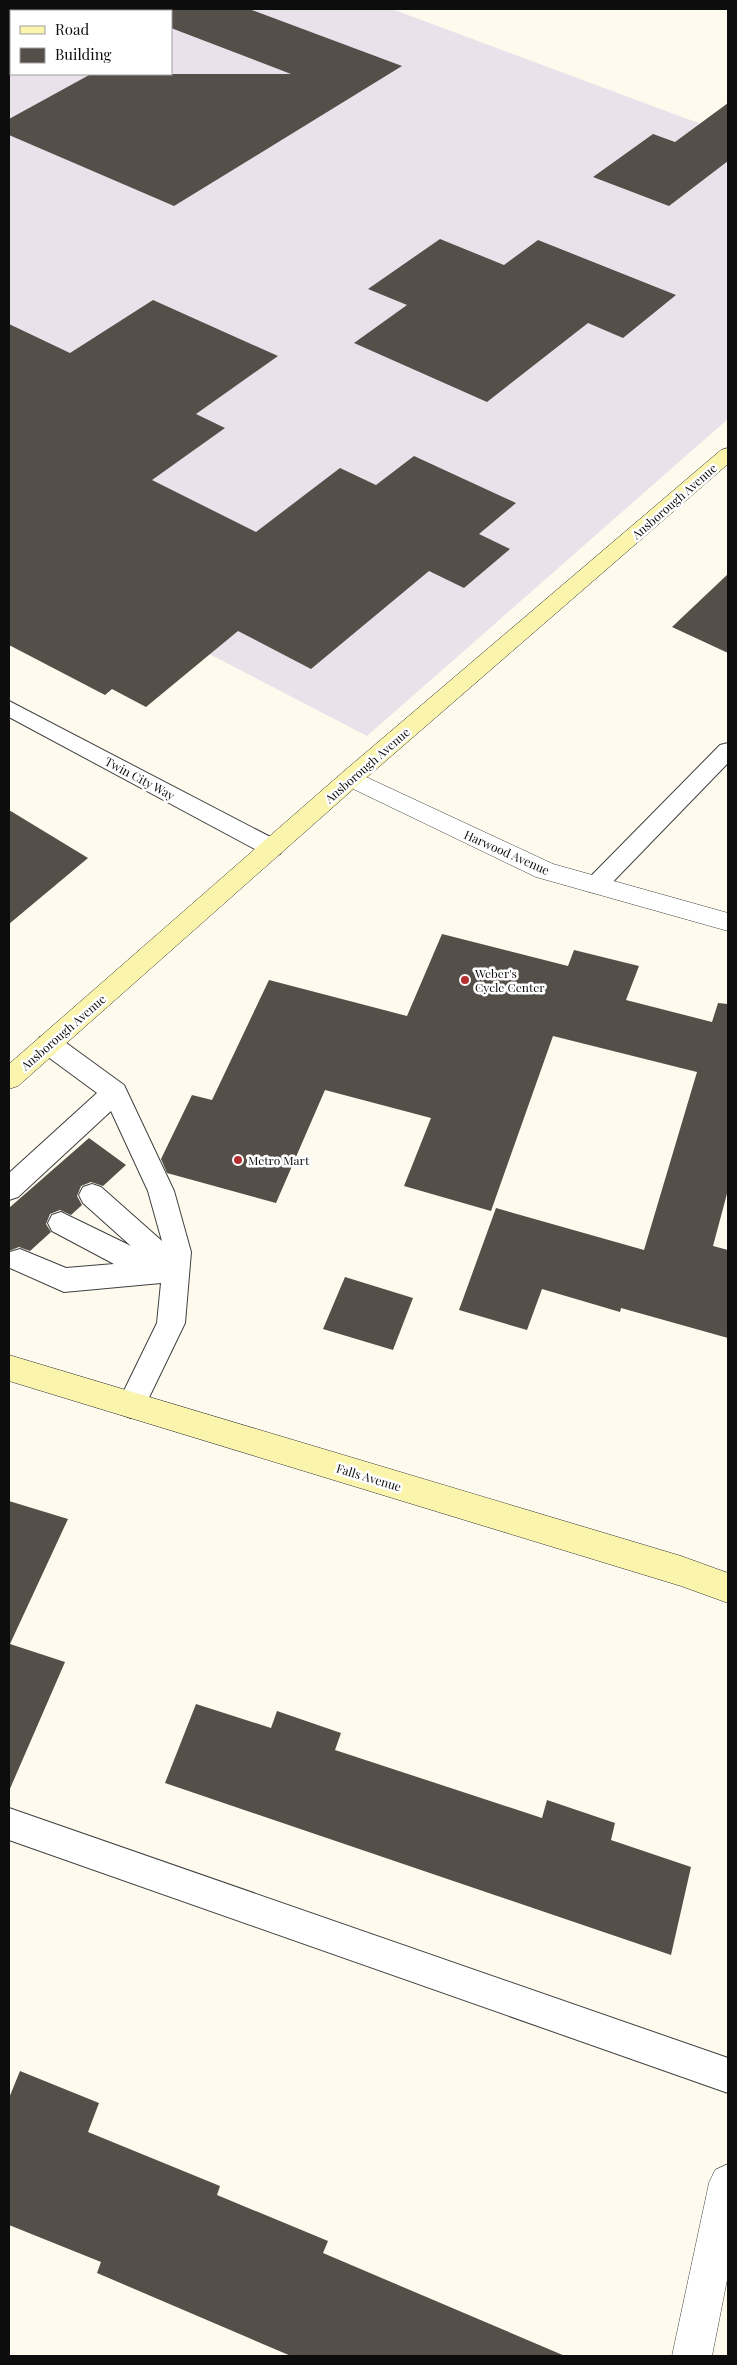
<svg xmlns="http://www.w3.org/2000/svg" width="737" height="2365" viewBox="0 0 737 2365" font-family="'Playfair Display',serif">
<rect width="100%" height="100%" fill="#fefbee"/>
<polygon fill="#eae2eb" points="51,9 392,9 728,134 728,419 367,736 9,550 9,159 11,158 9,157 9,31 11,30 11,74 171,74 171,11 46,11"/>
<g fill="#554f4a">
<polygon points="131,9 249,9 402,66 174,206 9,135 9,119 91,74 291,74 171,28 171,11 131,11"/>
<polygon points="728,103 728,161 669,206 593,177 653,134 675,142"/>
<polygon points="440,239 504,265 538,240 676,295 623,338 588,323 487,402 354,343 407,305 368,289"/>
<polygon points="153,300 278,356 196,414 225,428 152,480 256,532 340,468 376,485 414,456 516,503 479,534 510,549 464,588 429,571 311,669 238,631 146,707 112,689 105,695 9,645 9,324 70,353"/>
<polygon points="728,574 728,653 672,627"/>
<polygon points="9,810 88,858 9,924"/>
<polygon points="442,934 568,966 574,950 639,966 626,1000 712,1022 718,1003 728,1004 728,1190 713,1246 728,1250 728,1338 621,1308 620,1312 542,1289 527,1330 459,1310 496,1208 644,1250 697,1072 553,1036 491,1211 404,1186 431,1118 325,1090 276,1203 167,1173 161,1159 192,1095 212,1100 269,980 407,1016"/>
<polygon points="89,1138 126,1165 103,1186 91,1182 81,1186 77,1196 82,1205 71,1215 60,1210 50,1214 46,1224 51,1232 30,1251 19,1247 9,1251 9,1208"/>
<polygon points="345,1277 413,1298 393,1350 323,1329"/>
<polygon points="9,1501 68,1519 10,1644 65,1662 9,1791"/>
<polygon points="196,1704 271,1728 277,1711 341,1733 335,1750 542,1818 547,1800 615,1823 611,1840 691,1867 671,1955 165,1783"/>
<polygon points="20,2071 99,2103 88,2132 220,2186 217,2195 328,2241 323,2253 565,2356 291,2356 97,2273 101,2262 9,2225 9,2098"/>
</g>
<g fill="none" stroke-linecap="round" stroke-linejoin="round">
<g stroke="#404040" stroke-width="2">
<g id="lane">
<polygon points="9,701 280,842 283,848 280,854 272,856 264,854 9,717"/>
<polygon points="728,743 728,763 604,891 596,893 588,891 584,885 588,879 720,745"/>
<polygon points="49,1034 58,1037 124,1085 174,1191 191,1252 185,1323 141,1414 131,1418 121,1414 117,1405 157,1323 161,1283 64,1292 10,1268 9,1255 10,1252 20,1249 66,1268 114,1264 52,1231 48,1223 52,1215 61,1212 131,1246 83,1203 79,1195 83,1187 92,1184 101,1187 162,1241 148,1191 111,1111 18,1197 9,1200 9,1173 97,1093 40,1051 37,1044 40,1037"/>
<polygon points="9,1808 728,2058 728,2093 9,1840"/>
</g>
</g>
<g stroke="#404040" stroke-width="1">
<g id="street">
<polygon points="351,770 553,864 728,913 728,931 536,877 343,784 339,778 343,772"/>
<polygon points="728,2164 728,2275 712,2356 672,2356 709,2183 715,2170"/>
</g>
</g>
<g stroke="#2f2f2f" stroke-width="1">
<g id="secondary">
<polygon points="728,448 728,464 359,784 18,1086 9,1089 9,1064 343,772 721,450"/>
<polygon points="9,1355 681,1556 728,1573 728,1603 681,1586 9,1381"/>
</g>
</g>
<use href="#lane" fill="#fff" fill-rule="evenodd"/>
<use href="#street" fill="#fff" fill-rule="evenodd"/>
<use href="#secondary" fill="#faf4ad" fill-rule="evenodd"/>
</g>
<g fill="#b42e2f" stroke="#fff" stroke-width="2">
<circle cx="465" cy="980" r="5"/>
<circle cx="238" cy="1160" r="5"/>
</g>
<g text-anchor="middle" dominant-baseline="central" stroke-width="5" stroke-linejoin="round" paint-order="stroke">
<g font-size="12" fill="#0d0d0d" stroke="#fff">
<text transform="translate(674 501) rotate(-41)">Ansborough Avenue</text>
<text transform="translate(367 765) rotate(-41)">Ansborough Avenue</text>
<text transform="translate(140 778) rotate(28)">Twin City Way</text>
<text transform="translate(507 852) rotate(24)">Harwood Avenue</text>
<text transform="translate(63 1032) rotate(-41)">Ansborough Avenue</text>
<text transform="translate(369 1477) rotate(17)">Falls Avenue</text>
</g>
<g font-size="12" fill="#0d0d0d" stroke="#fff" text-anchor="start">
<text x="475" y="973">Weber's<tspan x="475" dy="14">Cycle Center</tspan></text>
<text x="248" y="1160">Metro Mart</text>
</g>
</g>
<rect width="737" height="2365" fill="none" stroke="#0d0d0d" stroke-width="20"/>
<rect x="10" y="10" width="162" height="65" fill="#ffffff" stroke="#9e9e9e"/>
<rect x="20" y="26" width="25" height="8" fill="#faf4ad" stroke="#9e9e9e"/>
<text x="55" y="35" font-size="15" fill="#0d0d0d">Road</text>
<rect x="20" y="48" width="25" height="15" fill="#554f4a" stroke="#9e9e9e"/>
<text x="55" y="60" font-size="15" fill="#0d0d0d">Building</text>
</svg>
